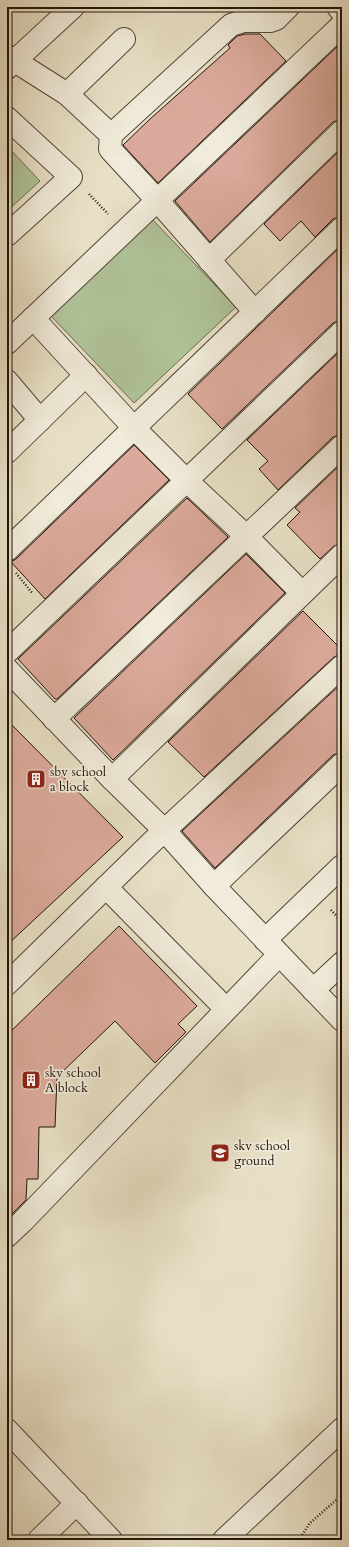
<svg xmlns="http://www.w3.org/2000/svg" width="349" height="1547" viewBox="0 0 349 1547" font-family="Cardo,serif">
<rect width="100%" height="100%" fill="#e8e0c6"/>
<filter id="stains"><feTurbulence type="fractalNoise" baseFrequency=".005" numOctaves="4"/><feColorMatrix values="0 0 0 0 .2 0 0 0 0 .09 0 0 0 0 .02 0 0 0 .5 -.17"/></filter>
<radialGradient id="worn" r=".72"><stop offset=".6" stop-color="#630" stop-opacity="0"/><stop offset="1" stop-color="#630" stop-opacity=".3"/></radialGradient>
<g fill="#b0c399" stroke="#686c52">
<polygon points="7,146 40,181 7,211"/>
<polygon points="152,219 236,307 134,403 50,315"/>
</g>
<g fill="#dcaa9c" stroke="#21140a">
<polygon points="245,34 260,34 286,61 158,183 123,145 150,119 230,48 228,45 237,36"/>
<polygon points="342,42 342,119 333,122 210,242 175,201"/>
<polygon points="342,148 342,216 333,219 315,237 301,221 280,241 264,224"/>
<polygon points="342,245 342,320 333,323 222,429 188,394"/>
<polygon points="342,349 342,434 333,437 278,490 259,469 268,461 247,440"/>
<polygon points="134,445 169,480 45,599 11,562 16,559"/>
<polygon points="342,463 342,543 334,546 320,559 287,525 300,512 295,508"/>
<polygon points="187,498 228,537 57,699 55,699 18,659"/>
<polygon points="246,554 285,593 113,760 74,718"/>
<polygon points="303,611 342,650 342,654 334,657 204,777 168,742"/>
<polygon points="342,683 342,752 333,755 215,868 182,831"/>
<polygon points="7,720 123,837 7,945"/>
<polygon points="119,926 197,1006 178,1024 186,1032 155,1063 115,1021 57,1077 55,1127 39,1127 38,1179 27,1179 26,1200 7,1219 7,1035"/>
</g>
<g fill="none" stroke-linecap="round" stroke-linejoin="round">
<g stroke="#534739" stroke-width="24">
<g id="minor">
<polyline points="338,7 342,12"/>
<polyline points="7,56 67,94 111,135 110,149 157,200 255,312"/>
<polyline points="7,68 73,7"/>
<polyline points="67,94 124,39"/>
<polyline points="7,118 71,177 7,235"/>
<polyline points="111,135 231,25 243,21 270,21 276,19 288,7"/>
<polyline points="209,260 342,131"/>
<polyline points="33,318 134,428 187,481 246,536 302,593"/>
<polyline points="7,343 342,25"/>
<polyline points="7,381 40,420"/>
<polyline points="7,452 86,375"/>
<polyline points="7,550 342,228"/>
<polyline points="7,652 342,332"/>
<polyline points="7,669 112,779 165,831 214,886 342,1020"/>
<polyline points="54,719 342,446"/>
<polyline points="112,779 342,555"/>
<polyline points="214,886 342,764"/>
<polyline points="106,887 226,1009"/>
<polyline points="265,940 342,866"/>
<polyline points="7,984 152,842 342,666"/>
<polyline points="313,990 342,963"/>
<polyline points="7,1236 23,1221 279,955"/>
<polyline points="7,1430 111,1540"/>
<polyline points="39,1540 77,1503"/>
<polyline points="224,1540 342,1429"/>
</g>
</g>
<g stroke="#21140a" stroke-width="2.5" stroke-dasharray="1 2" stroke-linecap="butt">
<polyline points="89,194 108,214"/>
<polyline points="16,573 33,594"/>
<polyline points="331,910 342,922"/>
<polyline points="299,1540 310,1523 342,1495"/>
</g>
<use href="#minor" stroke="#f0ebda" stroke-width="22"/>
</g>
<defs>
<g id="building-square" transform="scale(1)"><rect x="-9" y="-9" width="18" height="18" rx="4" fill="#8f2418" stroke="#f0ebda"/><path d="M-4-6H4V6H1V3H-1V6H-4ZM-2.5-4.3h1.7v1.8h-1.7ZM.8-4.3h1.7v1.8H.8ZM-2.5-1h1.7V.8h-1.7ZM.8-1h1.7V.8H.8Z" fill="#fff"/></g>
<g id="school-square" transform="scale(1)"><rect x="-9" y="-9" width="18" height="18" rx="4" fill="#8f2418" stroke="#f0ebda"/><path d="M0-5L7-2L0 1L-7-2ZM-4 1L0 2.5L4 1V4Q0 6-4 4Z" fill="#fff"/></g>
</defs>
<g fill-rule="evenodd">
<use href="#building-square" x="36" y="779"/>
<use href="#building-square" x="31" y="1080"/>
<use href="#school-square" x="220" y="1153"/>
</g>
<g text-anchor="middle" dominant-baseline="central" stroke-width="3.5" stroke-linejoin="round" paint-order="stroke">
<g font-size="13" fill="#21140a" stroke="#f0ebda" text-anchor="start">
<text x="50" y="772">sbv school<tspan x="50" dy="15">a block</tspan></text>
<text x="45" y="1073">skv school<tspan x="45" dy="15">A block</tspan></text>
<text x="234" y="1146">skv school<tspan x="234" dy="15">ground</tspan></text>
</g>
</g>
<rect width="349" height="1547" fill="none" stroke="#e8e0c6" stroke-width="24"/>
<rect x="8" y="8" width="333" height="1531" fill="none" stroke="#21140a" stroke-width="2"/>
<rect x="12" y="12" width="325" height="1523" fill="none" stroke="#21140a"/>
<rect width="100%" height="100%" filter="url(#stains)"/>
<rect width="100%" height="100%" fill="url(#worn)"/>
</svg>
